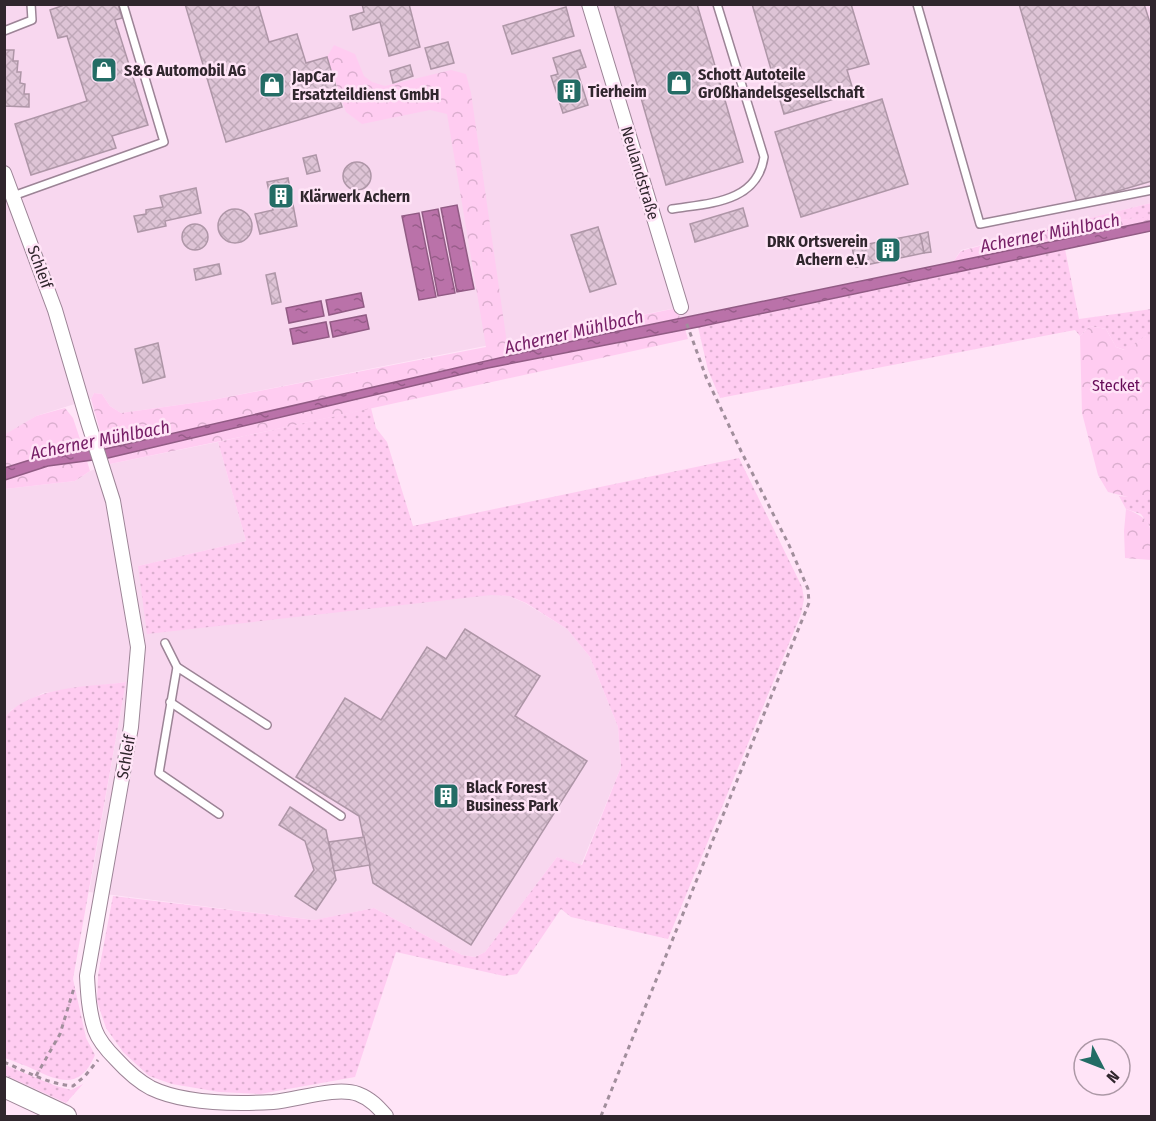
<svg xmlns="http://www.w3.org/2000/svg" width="1156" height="1121" viewBox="0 0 1156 1121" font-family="'Fira Sans Condensed',sans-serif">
<defs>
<pattern id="grass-dots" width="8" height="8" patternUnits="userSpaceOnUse" patternTransform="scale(1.5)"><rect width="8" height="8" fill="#ffccf1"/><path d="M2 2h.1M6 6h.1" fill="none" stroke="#dbafcf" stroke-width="1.8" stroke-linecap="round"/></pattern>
<pattern id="forest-crowns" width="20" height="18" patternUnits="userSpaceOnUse" patternTransform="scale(1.5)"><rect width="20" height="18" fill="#ffccf1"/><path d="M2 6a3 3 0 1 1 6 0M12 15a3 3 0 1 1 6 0" fill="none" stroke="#dbafcf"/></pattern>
<pattern id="water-ripples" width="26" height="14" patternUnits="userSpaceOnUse" patternTransform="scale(1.5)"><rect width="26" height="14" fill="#ba72a9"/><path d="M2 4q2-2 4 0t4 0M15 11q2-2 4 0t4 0" fill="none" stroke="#985d8a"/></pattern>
<pattern id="building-cross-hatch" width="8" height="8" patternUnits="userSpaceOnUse" patternTransform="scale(1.5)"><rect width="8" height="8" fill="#dec4d6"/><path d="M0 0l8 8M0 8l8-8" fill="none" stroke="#bfa8b8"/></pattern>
</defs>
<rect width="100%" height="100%" fill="#ffe4f7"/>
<g fill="#f8d7ef">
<polygon points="5,5 1151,5 1151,203 961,250 953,262 680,318 676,308 207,401 121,413 110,406 102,394 94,393 91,399 36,416 5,435"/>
<polygon points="218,442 246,541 138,566 509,596 525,603 567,629 590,657 618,727 621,767 581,865 557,857 485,952 475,957 462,955 374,908 315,920 89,892 126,682 43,693 11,710 5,717 5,489 75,481 90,471 110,464"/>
</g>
<g fill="url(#grass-dots)">
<polygon points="1151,203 1151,218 1135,218 1017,236"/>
<polygon points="1065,249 1079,319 1152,309 1151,336 1146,336 1125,350 1116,347 1106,329 1090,326 1080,336 1075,330 720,398 708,370 698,327"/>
<polygon points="371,408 376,428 387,442 413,526 739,458 802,587 804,599 801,614 668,939 571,917 561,909 517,974 504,976 396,952 355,1077 260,1094 219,1092 172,1084 149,1076 123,1052 106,1028 97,1001 98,975 113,896 314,920 374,908 462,955 475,957 485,952 557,857 582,865 621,767 618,727 590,657 567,629 526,603 509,596 491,595 147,634 138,566 246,541 218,442"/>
<polygon points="1119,496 1151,499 1151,528 1141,514 1126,509"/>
<path d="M126,682L73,979L86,1038L95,1055C81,1088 62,1083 35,1070C25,1065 15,1062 5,1058V717C31,686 88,687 126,682Z"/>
<polygon points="5,1065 56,1086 71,1090 83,1084 66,1103 5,1075"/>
</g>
<g fill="url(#forest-crowns)">
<polygon points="334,45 355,54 364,76 372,82 385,86 451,70 466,74 471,93 507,343 677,308 680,318 595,336 105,449 91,399 94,393 102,394 110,406 121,413 207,401 486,347 447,114 430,110 362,124 346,112 327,57"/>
<polygon points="1135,218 1151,218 1151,221 953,262 961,251 1017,236"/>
<polygon points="1090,326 1106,329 1116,347 1124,350 1146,336 1151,336 1151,499 1136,499 1108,492 1098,475 1082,413 1080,336"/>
<polygon points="685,329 688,339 245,436 110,464 108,458 488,368"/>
<polygon points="65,408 73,418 84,451 49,454 5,468 4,435 36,416"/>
<polygon points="87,461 90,471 75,481 5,489 4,480 48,466"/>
<path d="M1126,509C1156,520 1152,532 1151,560L1125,558L1124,531Z"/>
</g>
<g fill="url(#water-ripples)" stroke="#915b84" stroke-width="1.5">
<polygon points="457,205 474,289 457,292 441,208"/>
<polygon points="438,209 455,293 438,296 422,212"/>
<polygon points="419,213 436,297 419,300 402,216"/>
<polygon points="1151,221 1151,231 698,327 488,368 108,458 48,466 5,480 4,468 49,454 105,449 595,336"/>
<polygon points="361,293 364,307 329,315 326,300"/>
<polygon points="321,301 324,316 289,323 286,308"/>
<polygon points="366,315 369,329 333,337 330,322"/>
<polygon points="326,322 329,337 293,344 290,329"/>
</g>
<g fill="url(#building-cross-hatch)" stroke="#ae96a7" stroke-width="1.5">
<polygon points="67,4 118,4 122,18 115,20 148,125 112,136 116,148 31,175 15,124 87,101 67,36 58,38 50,10"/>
<polygon points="185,4 258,4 269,42 297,34 306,63 327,57 342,107 226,142"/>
<polygon points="362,4 409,4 420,47 389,56 380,22 353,30 350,16 364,12"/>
<polygon points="614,4 697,4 743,162 666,185"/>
<polygon points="752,4 851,4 869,64 847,70 854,93 784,114"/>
<polygon points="1019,4 1144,4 1152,29 1152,181 1077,203"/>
<polygon points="566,7 574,36 512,54 503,26"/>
<polygon points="448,42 454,63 431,69 425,48"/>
<polygon points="4,50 14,50 13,61 18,61 17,72 21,72 20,83 25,84 24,94 29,94 29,107 4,106"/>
<polygon points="580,50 586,67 577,70 588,105 563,113 551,76 558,74 553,58"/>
<polygon points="410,65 413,76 393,83 390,71"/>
<polygon points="882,99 908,184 801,217 775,132"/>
<polygon points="316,155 320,171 307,174 303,158"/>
<circle cx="357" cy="176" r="14"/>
<polygon points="288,178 297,226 260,234 255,214 273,210 267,182"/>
<polygon points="196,188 201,213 165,221 166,226 138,232 134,216 146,214 146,210 163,207 160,196"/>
<polygon points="743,208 748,226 695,242 690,224"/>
<circle cx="235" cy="226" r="17"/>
<circle cx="195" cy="237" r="13"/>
<polygon points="598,227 616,284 590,292 571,235"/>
<polygon points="928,232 931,252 924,253 920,234"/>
<polygon points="920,234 924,253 856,267 852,247"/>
<polygon points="219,264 221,274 196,280 194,269"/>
<polygon points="275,273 281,302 272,304 266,275"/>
<polygon points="158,343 165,377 143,383 135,349"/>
<polygon points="465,629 540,676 515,716 587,761 471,945 373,883 359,816 296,777 345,698 381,720 427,647 446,659"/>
<polygon points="290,807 326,830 336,880 316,910 295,896 314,870 305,841 279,825"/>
<polygon points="364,837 370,865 334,871 329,842"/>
</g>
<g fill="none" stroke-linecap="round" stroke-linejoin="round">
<g stroke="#9c8496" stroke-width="10">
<g id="service">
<polyline points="917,4 980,224 1152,190"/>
<polyline points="4,31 32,20 31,4"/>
<polyline points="13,196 164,142 123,4"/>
<path d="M672,209C709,203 757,203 764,157L717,4"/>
<polyline points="165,643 177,667"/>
<polyline points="170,702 341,816"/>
<polyline points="219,814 159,773 177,667 267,725"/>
</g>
</g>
<g stroke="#9c8496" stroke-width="16">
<g id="minor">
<polyline points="589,4 681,307"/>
<path d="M4,173L55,310L88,422L113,501L138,647L131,727L87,976C88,994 89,1012 95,1030C99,1041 108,1051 116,1059C126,1070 138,1081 151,1088C184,1104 237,1104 273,1102C297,1100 336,1086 358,1094C371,1099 378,1107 386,1116"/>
</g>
</g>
<g stroke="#9c8496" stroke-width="22">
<polyline id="secondary" points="4,1087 66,1116"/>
</g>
<g stroke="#a18e9c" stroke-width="3" stroke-dasharray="4.5 4.5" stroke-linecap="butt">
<path d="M4,1062C27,1072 48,1084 73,1086L85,1076L98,1060"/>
<polyline points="36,1076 60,1034 74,988"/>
<polyline points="601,1116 809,603 808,589 789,545 741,451 706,377 685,319"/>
</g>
<use href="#service" stroke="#fff" stroke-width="7"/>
<use href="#minor" stroke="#fff" stroke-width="14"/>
<use href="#secondary" stroke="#fff" stroke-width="20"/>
</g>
<defs>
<g id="shop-square" transform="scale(1.35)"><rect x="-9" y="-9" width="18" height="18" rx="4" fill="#236c65" stroke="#ffe4f7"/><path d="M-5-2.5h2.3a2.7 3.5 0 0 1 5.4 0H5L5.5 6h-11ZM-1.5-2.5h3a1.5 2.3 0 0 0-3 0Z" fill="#fff"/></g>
<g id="building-square" transform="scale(1.35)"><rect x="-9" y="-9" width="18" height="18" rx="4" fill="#236c65" stroke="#ffe4f7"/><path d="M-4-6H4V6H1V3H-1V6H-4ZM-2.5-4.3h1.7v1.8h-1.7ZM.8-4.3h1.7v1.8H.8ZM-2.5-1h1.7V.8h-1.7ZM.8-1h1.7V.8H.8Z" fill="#fff"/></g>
</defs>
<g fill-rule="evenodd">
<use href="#shop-square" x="104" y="70"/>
<use href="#shop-square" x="679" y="83"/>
<use href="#shop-square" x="272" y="85"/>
<use href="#building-square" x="569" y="91"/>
<use href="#building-square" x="281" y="196"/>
<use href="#building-square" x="888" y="250"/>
<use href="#building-square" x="446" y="796"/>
</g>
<g text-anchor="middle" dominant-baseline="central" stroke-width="5" stroke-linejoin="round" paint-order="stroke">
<g font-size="16" font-weight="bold" fill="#30262d" stroke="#ffe4f7" text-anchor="start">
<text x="124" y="70">S&amp;G Automobil AG</text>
<text x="698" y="74">Schott Autoteile<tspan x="698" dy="18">Gr0ßhandelsgesellschaft</tspan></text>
<text x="292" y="76">JapCar<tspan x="292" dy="18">Ersatzteildienst GmbH</tspan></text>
<text x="588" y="91">Tierheim</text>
<text x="300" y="196">Klärwerk Achern</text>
<text x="868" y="241" text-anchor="end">DRK Ortsverein<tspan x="868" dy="18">Achern e.V.</tspan></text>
<text x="466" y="787">Black Forest<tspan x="466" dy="18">Business Park</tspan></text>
</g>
<g font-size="16" fill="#30262d" stroke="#ffe4f7">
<text transform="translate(640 173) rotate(73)">Neulandstraße</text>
<text transform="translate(40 267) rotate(70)">Schleif</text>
<text transform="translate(126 757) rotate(-80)">Schleif</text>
</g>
<g font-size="16" fill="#660b58" stroke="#ffe4f7">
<text x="1116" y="385">Stecket</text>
</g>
<g font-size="18" font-style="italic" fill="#772067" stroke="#ffe4f7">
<text transform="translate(1050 233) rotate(-11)">Acherner Mühlbach</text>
<text transform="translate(574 332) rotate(-13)">Acherner Mühlbach</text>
<text transform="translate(100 440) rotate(-11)">Acherner Mühlbach</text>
</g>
</g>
<rect width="1156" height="1121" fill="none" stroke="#30262d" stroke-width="12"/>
<g transform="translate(1102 1067) rotate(132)"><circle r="28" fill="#ffe4f7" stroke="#ac98a6" stroke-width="1.5"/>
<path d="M0-4.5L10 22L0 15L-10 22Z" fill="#236c65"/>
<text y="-9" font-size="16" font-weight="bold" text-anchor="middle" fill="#30262d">N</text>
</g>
</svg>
